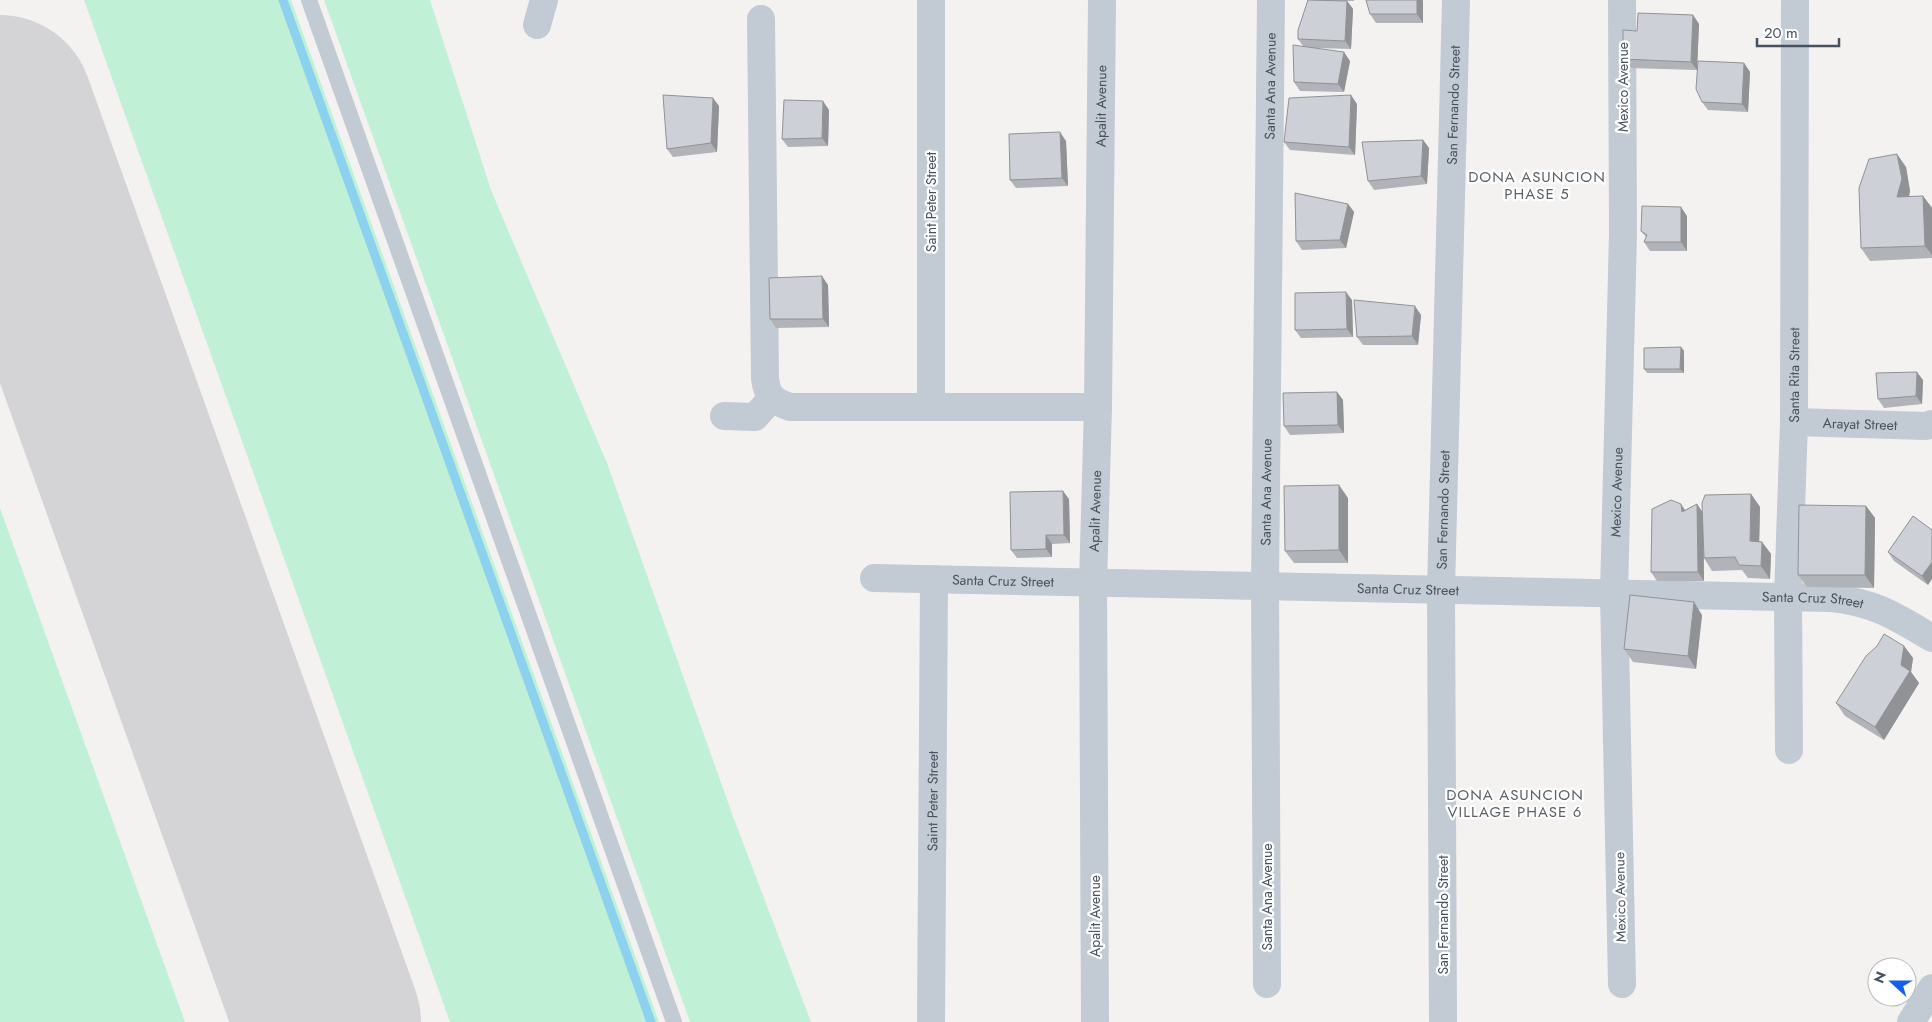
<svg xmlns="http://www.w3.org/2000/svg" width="1932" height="1022" viewBox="0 0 1932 1022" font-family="Jost,sans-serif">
<rect width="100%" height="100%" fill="#f4f1f1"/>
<g fill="#c0f1d7">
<polygon points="84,0 291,0 659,1022 450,1022"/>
<polygon points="324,0 430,0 491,190 607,463 734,819 811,1022 690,1022"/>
<polygon points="0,508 185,1022 0,1022"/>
</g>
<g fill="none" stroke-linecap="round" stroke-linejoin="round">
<polyline stroke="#8cd2ef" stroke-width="9" points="283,0 651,1022"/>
<polyline stroke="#d4d4d6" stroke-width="186" points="0,108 328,1022"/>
<polyline stroke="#c2cad3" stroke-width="16" points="309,0 674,1022"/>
<g stroke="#c2cad3" stroke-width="28">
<path d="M761,19L765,378C767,396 772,401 790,407H1098"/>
<polyline points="537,25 544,0"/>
<polyline points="931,405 931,0"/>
<polyline points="724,416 755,417 771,399"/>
<path id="s1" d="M1794,422L1926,426L1932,424"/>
<path id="s2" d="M874,578L1832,598C1876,603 1895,616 1932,638"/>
<path id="s3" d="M1789,750L1788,597L1794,422L1795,0"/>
<path id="s4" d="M1267,984L1265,586L1271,0"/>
<path id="s5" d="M1622,984L1614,593L1623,233L1622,0"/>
<path id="s6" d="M1443,1021L1441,590L1456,0"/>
<path id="s7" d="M931,1022L934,579"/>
<path id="s8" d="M1095,1022L1093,583L1098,407L1102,0"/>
<polyline points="1911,1022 1932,988"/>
</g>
</g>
<g fill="#b0b3b8">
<polygon points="1308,0 1354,0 1354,1 1347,1 1353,9 1351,49 1317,48 1350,61 1344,92 1300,91 1294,82 1303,46 1298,39"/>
<polygon points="1366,0 1423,0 1423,23 1376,23 1370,14"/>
<polygon points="1693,15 1699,24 1697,70 1629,68 1623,59 1637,31"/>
<polygon points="1744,63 1750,72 1748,112 1708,110 1702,102"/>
<polygon points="1357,104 1355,155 1290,150 1284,142"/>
<polygon points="719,106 717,152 673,157 667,149"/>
<polygon points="829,110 828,146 788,147 782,139"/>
<polygon points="1423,140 1429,148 1427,184 1374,190 1368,181"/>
<polygon points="1066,141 1068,186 1016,188 1010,180"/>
<polygon points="1906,167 1910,191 1909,197 1923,196 1932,208 1932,258 1870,261 1861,248"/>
<polygon points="1348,204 1354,212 1346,248 1302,250 1296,241"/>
<polygon points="1687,216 1687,251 1650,251 1644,242 1646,237 1641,231"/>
<polygon points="828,285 829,327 776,328 770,319"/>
<polygon points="1352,300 1353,337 1301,338 1295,330"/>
<polygon points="1421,315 1418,345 1363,345 1357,337"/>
<polygon points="1681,347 1684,351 1684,373 1647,373 1644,369"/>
<polygon points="1923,380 1922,404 1884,408 1878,399"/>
<polygon points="1337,392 1343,400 1344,433 1290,435 1284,426"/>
<polygon points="1751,494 1760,507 1759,541 1762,542 1771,554 1770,579 1748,578 1742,570 1712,571 1704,558 1704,554 1704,581 1657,581 1651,572 1685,510 1697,504 1702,512"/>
<polygon points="1348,498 1348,563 1294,563 1285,551"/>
<polygon points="1069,499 1070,543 1052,544 1052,557 1017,558 1011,550"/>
<polygon points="1866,506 1875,518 1874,588 1807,587 1798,575"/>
<polygon points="1913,516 1928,585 1894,561 1888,552"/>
<polygon points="1702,615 1696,669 1633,662 1624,649"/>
<polygon points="1877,646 1904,646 1913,658 1911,672 1919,683 1884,740 1845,716 1836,703"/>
</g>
<g fill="#909296">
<polygon points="1417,0 1423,0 1423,23 1417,14"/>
<polygon points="1347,1 1353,9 1351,49 1345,41"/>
<polygon points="1693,15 1699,24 1697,70 1691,62"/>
<polygon points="1344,52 1350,61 1344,92 1338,84"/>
<polygon points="1744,63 1750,72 1748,112 1742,104"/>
<polygon points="1351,95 1357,104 1355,155 1349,147"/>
<polygon points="713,98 719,106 717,152 711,143"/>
<polygon points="823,101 829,110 828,146 822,138"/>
<polygon points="1060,132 1066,141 1068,186 1062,178"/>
<polygon points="1423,140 1429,148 1427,184 1421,176"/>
<polygon points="1897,154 1906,167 1910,191 1906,210 1897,197"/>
<polygon points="1923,196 1932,208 1932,255 1925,246"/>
<polygon points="1348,204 1354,212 1346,248 1340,240"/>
<polygon points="1681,207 1687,216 1687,251 1681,242"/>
<polygon points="822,276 828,285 829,327 823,319"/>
<polygon points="1346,292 1352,300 1353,337 1347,329"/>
<polygon points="1415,306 1421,315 1418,345 1412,336"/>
<polygon points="1681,347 1684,351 1684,373 1680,369"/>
<polygon points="1917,372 1923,380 1922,404 1916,396"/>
<polygon points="1337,392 1343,400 1344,433 1338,425"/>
<polygon points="1339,485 1348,498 1348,563 1339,550"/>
<polygon points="1063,491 1069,499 1070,543 1064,535"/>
<polygon points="1751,494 1760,507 1759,553 1750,541"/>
<polygon points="1681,504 1687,513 1682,512"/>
<polygon points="1697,504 1703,513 1704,581 1698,572"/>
<polygon points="1866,506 1875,518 1874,588 1865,575"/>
<polygon points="1046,535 1052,544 1052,557 1046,549"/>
<polygon points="1762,542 1771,554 1770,579 1761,566"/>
<polygon points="1932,562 1932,579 1928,585 1922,576"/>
<polygon points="1694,602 1702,615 1696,669 1688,656"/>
<polygon points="1904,646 1913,658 1911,672 1919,683 1884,740 1875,727 1901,665"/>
</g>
<g fill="#cdd0d6" stroke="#909296">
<polygon points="1308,0 1347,1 1345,41 1298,39 1298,30"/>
<polygon points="1366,0 1417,0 1417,14 1370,14"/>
<polygon points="1638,13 1693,15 1691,62 1623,59 1623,30 1637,31"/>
<polygon points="1293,45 1344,52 1338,84 1294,82"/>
<polygon points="1698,61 1744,63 1742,104 1702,102 1696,89"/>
<polygon points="663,95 713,98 711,143 667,149"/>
<polygon points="1351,95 1349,147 1284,142 1289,98"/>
<polygon points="784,100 823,101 822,138 782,139"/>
<polygon points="1060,132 1062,178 1010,180 1009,134"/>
<polygon points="1423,140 1421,176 1368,181 1362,142"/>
<polygon points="1897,154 1902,179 1897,197 1923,196 1925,246 1861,248 1859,188 1869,159"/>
<polygon points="1295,193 1348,204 1340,240 1296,241"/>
<polygon points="1642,206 1681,207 1681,242 1644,242 1647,235 1641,231"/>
<polygon points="822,276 823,319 770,319 769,278"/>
<polygon points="1346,292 1347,329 1295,330 1295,293"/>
<polygon points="1354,300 1415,306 1412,336 1357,337"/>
<polygon points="1681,347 1680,369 1644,369 1644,348"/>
<polygon points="1917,372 1916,396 1878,399 1876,373"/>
<polygon points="1337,392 1338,425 1284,426 1283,393"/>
<polygon points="1339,485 1339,550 1285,551 1284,486"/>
<polygon points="1063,491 1064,535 1046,535 1046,549 1011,550 1010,492"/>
<polygon points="1751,494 1750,541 1762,542 1761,566 1739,565 1735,557 1704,558 1702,503 1705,495"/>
<polygon points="1671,500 1681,504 1682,512 1697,504 1698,572 1651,572 1652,509"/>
<polygon points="1799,505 1866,506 1865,575 1798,575"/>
<polygon points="1913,516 1932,530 1932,562 1922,576 1888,552"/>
<polygon points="1630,595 1694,602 1688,656 1624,649"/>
<polygon points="1884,634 1904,646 1901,665 1910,671 1875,727 1836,703 1866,656 1877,646"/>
</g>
<g text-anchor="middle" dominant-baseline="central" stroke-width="4.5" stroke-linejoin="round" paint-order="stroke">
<g font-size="14" fill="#48525f" stroke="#fff">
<text stroke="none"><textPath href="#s4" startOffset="898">Santa Ana Avenue</textPath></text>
<text transform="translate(1623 87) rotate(-90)">Mexico Avenue</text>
<text stroke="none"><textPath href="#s6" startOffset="916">San Fernando Street</textPath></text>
<text stroke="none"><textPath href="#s8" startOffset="916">Apalit Avenue</textPath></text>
<text transform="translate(931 202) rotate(-90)">Saint Peter Street</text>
<text stroke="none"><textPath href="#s3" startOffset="375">Santa Rita Street</textPath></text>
<text stroke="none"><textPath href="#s1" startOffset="66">Arayat Street</textPath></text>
<text stroke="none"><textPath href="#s4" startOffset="492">Santa Ana Avenue</textPath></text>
<text stroke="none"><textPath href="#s5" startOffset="492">Mexico Avenue</textPath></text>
<text stroke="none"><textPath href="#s6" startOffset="511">San Fernando Street</textPath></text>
<text stroke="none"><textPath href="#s8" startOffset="511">Apalit Avenue</textPath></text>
<text stroke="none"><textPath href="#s2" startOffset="129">Santa Cruz Street</textPath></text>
<text stroke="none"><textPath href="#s2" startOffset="534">Santa Cruz Street</textPath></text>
<text stroke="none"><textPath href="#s2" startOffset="939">Santa Cruz Street</textPath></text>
<text stroke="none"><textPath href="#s7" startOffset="221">Saint Peter Street</textPath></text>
<text transform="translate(1267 897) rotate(-90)">Santa Ana Avenue</text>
<text transform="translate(1620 897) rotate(-91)">Mexico Avenue</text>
<text transform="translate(1443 915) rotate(-90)">San Fernando Street</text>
<text transform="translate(1095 916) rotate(-90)">Apalit Avenue</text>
</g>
<g font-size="15" letter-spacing="1" fill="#5d6166" stroke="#fff">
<text x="1537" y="177">DONA ASUNCION<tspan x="1537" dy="17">PHASE 5</tspan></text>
<text x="1515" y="795">DONA ASUNCION<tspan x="1515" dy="17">VILLAGE PHASE 6</tspan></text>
</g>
</g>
<g transform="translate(1892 982) rotate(291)"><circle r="24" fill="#ffffff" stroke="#b6babf"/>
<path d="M0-4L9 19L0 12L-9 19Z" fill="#155fea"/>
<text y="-8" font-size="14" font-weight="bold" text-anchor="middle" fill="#48525f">N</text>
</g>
<path d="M1757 38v8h82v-8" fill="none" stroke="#48525f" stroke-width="2.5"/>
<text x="1764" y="38" font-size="15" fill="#48525f" stroke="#ffffff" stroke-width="4" paint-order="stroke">20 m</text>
</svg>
